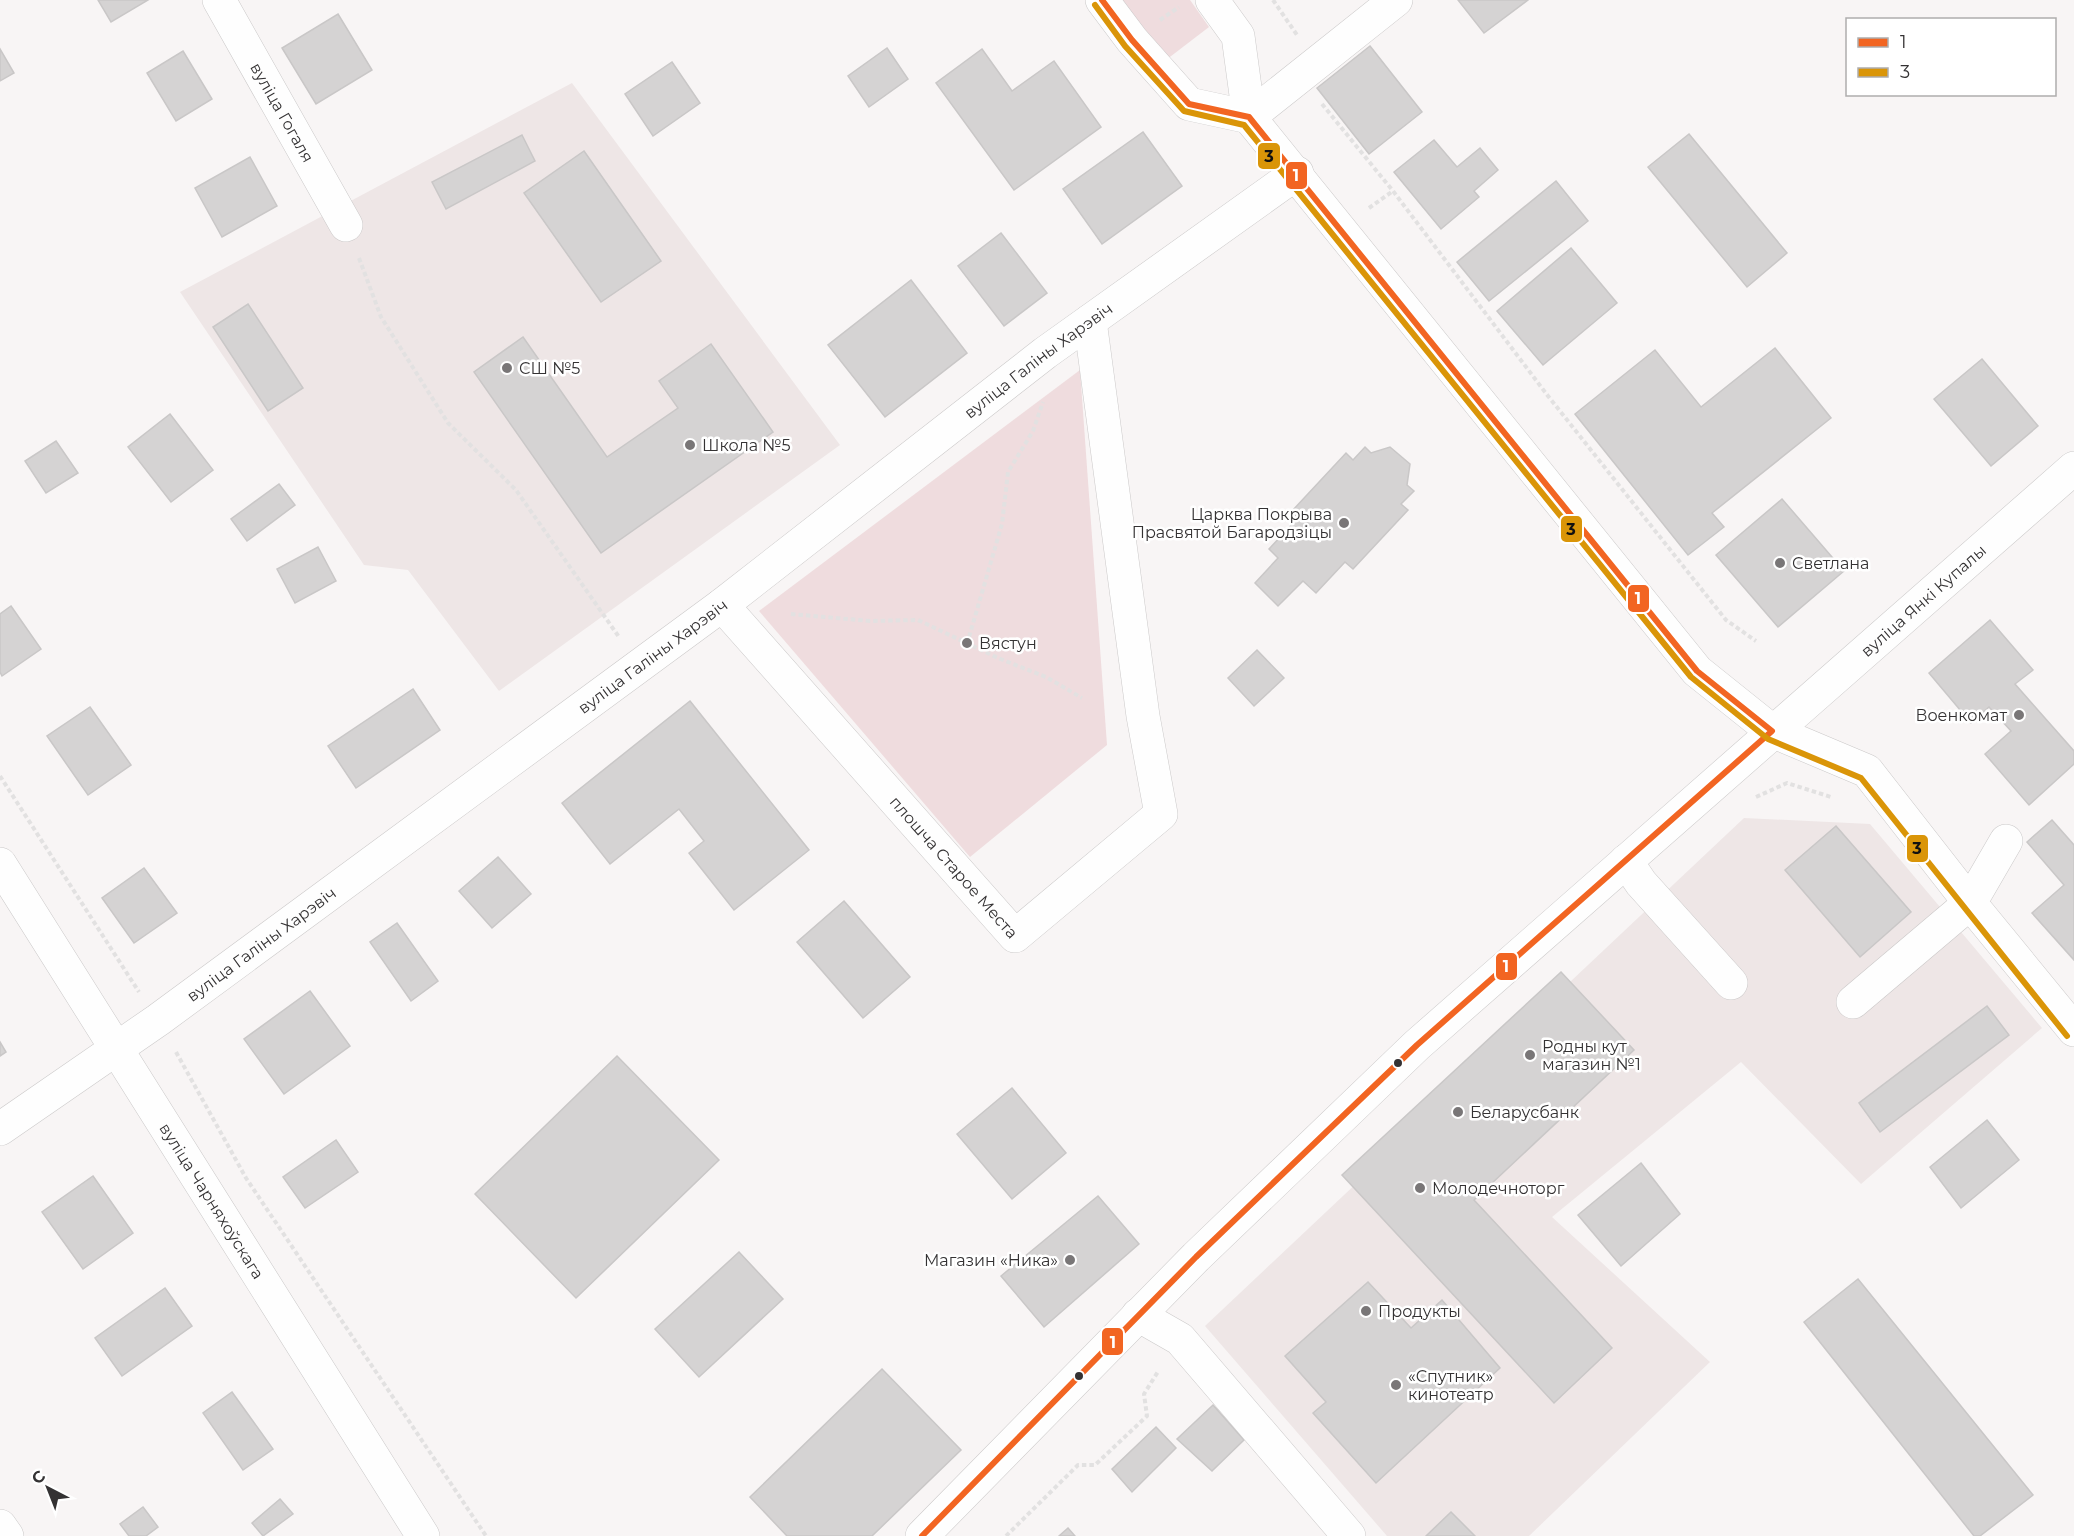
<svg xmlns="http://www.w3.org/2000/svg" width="2074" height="1536" viewBox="0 0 2074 1536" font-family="Montserrat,sans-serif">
<rect width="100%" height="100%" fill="#f8f5f5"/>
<g fill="#eee6e6">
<polygon points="572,83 840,445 499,691 408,570 364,565 180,292"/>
<polygon points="1744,818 1870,824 2042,1028 1861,1184 1741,1062 1552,1217 1710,1362 1529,1536 1387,1536 1205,1326"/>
</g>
<g fill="#efdcde">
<polygon points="1120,0 1190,0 1209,27 1162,63"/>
<polygon points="1080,370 1107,745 970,857 759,611"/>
</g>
<g fill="#d5d3d3" stroke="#c9c7c7" stroke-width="1.5">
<polygon points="98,0 148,0 111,22"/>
<polygon points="1458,0 1528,0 1484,33"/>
<polygon points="338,14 372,70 316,104 282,48"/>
<polygon points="1370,46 1422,112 1369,154 1317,88"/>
<polygon points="887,48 908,79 869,107 848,76"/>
<polygon points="0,49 14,73 0,81"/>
<polygon points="982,49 1012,91 1054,61 1101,127 1014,190 936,83"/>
<polygon points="183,51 212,99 176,121 147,73"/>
<polygon points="672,62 700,103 653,136 625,94"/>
<polygon points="1143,132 1182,186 1102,244 1063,189"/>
<polygon points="1689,134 1787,253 1747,287 1648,167"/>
<polygon points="522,135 535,161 446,209 432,182"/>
<polygon points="1434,140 1457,167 1480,148 1498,170 1474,191 1479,197 1441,229 1394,172"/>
<polygon points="584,151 661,261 601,302 524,193"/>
<polygon points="250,157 277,206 222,237 195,188"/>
<polygon points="1556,181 1588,221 1489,301 1457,262"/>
<polygon points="1001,233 1047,293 1004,326 958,266"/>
<polygon points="1571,248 1617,303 1543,365 1497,311"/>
<polygon points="911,280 967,353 885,417 828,345"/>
<polygon points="248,304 303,388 268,411 213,327"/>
<polygon points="523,337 607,457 678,408 659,381 711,344 773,432 601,553 474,372"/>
<polygon points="1775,348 1831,418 1712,513 1724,527 1688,555 1575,414 1655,350 1701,407"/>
<polygon points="1982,359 2038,426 1991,466 1934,399"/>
<polygon points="170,414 213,470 171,502 128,447"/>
<polygon points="56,441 78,473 46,493 25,461"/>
<polygon points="1365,447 1371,453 1390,447 1410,464 1407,485 1414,491 1401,504 1408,510 1353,569 1345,562 1316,593 1303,581 1278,606 1255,583 1278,558 1269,549 1298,518 1292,511 1346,453 1353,460"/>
<polygon points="279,484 295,505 247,541 231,519"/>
<polygon points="1782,499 1844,571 1778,627 1716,555"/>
<polygon points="318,547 336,581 295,603 277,569"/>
<polygon points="11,606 41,649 2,676 0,672 0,614"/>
<polygon points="1990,620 2033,670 2015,684 2074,751 2074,764 2029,805 1985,754 2011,731 1989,707 1971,723 1929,673"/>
<polygon points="1257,650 1284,678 1254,706 1228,678"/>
<polygon points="413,689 440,730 356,788 328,746"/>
<polygon points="690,701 809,850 734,910 689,853 704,841 679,809 610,864 562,803"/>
<polygon points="90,707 131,765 88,795 47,736"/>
<polygon points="2052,820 2074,845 2074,960 2032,913 2064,885 2027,842"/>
<polygon points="1836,826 1911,912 1860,957 1785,870"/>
<polygon points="498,857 531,894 492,928 459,891"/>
<polygon points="144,868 177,913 134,943 102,898"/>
<polygon points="844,901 910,977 863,1018 797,942"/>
<polygon points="397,923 438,981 411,1001 370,942"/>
<polygon points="1561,972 1634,1050 1474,1200 1612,1348 1554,1403 1342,1175"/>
<polygon points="310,991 350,1046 284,1094 244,1039"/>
<polygon points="1987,1006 2009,1035 1880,1132 1859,1103"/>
<polygon points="0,1042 6,1052 0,1056"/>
<polygon points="617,1056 719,1160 576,1298 475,1194"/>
<polygon points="1012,1088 1066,1153 1012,1199 957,1134"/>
<polygon points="1987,1120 2019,1160 1961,1208 1930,1167"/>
<polygon points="336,1140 358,1172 305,1208 283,1177"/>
<polygon points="1641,1163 1680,1214 1621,1266 1578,1215"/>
<polygon points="93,1176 133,1233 83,1269 42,1212"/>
<polygon points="1098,1196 1139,1244 1044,1327 1001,1276"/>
<polygon points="739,1252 783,1299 699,1377 655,1329"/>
<polygon points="1858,1279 2033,1495 1980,1536 1974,1536 1804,1322"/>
<polygon points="1368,1282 1411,1328 1442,1300 1500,1368 1376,1483 1313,1413 1326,1402 1285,1356"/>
<polygon points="165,1288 192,1326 122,1376 95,1338"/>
<polygon points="882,1369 961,1450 872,1536 787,1536 750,1497"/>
<polygon points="232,1392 273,1449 243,1470 203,1413"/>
<polygon points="1213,1405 1244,1440 1212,1471 1177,1439"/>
<polygon points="1156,1427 1176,1448 1132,1492 1112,1469"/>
<polygon points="280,1499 293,1514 263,1536 252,1523"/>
<polygon points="143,1507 158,1527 146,1536 129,1536 120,1524"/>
<polygon points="1451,1512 1475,1536 1426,1536"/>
<polygon points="1068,1528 1075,1536 1059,1536"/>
</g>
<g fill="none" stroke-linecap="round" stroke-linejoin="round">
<g stroke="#cbc9c9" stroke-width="34">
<g id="minor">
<path id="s1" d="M219,0L346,225"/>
<polyline points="1249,117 1396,0"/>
<path id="s2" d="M722,605L1015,936L1161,814L1143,716L1090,321"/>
<polyline points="1772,731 1867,771 1970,903 2074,1030"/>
<polyline points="1626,861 1641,883 1731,983"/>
<polyline points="1853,1002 1970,903 2006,841"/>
<path id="s3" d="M0,1129L158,1020L722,605L1045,353L1297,173"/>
<polyline points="1138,1315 1180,1339 1349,1536"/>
<polyline points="0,1526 7,1536"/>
</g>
</g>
<g stroke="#cbc9c9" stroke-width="34">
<g id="major">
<polyline points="1102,0 1132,40 1189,104 1249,117"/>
<polyline points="1212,0 1238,36 1249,117 1697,671 1772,731"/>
<path id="s4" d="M0,864L423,1536"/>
<path id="s5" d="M922,1536L1196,1257L1417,1045L2074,468"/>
</g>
</g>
<g stroke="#e2e1e1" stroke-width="4" stroke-dasharray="4.5 3" stroke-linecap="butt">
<polyline points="1273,0 1297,35"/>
<polyline points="1160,20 1179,7"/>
<polyline points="1322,104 1393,191 1548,396 1726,620 1756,641"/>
<polyline points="1369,208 1393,191"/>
<polyline points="359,258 381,317 448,423 516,490 619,637"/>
<polyline points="791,614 870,621 918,620 998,658 1046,677 1082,698"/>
<polyline points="967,644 1002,524 1008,472 1033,431 1043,402"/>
<polyline points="0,776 139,992"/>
<polyline points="1756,797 1787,783 1831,797"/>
<polyline points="176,1052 246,1178 486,1536"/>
<polyline points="1006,1536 1078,1465 1095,1465 1147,1416 1144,1394 1159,1370"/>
</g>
<use href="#minor" stroke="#fefefe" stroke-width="33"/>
<use href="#major" stroke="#fefefe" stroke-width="33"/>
<g stroke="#fff" stroke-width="10">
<polyline id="bus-1" points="922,1536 1196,1257 1417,1045 1772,731 1697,671 1249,117 1189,104 1132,40 1102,0"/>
</g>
<g stroke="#fff" stroke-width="10">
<polyline id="bus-2" points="1095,5 1125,46 1184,111 1244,125 1691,677 1768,739 1861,778 2067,1036"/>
</g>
<use href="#bus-1" stroke="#f26522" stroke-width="6"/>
<use href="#bus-2" stroke="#da9508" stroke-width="6"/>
</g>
<g fill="#797677" stroke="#fff" stroke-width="2">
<circle cx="507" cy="368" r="6"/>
<circle cx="690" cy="445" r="6"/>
<circle cx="1344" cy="523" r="6"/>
<circle cx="1780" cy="563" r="6"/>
<circle cx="967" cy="643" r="6"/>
<circle cx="2019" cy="715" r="6"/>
<circle cx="1530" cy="1055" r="6"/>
<circle cx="1458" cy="1112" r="6"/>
<circle cx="1420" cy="1188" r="6"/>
<circle cx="1070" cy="1260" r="6"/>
<circle cx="1366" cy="1311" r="6"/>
<circle cx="1396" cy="1385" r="6"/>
</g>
<g fill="#343233" stroke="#fff" stroke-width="2">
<circle cx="1398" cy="1063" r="5"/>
<circle cx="1079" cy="1376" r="5"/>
</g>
<g text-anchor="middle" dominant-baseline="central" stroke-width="5" stroke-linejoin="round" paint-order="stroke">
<g font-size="16" fill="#343233" stroke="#fff">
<text stroke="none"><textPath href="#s1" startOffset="129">вуліца Гогаля</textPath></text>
<text stroke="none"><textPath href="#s3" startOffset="1292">вуліца Галіны Харэвіч</textPath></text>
<text stroke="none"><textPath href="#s5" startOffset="1371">вуліца Янкі Купалы</textPath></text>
<text stroke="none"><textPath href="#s3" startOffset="806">вуліца Галіны Харэвіч</textPath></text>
<text stroke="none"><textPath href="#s2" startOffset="350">плошча Старое Места</textPath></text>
<text stroke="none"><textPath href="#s3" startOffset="320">вуліца Галіны Харэвіч</textPath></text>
<text stroke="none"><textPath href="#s4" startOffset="398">вуліца Чарняхоўскага</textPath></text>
</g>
<g font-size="16" fill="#343233" stroke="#fff" text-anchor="start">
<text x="519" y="368">СШ №5</text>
<text x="702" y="445">Школа №5</text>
<text x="1332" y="514" text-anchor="end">Царква Покрыва<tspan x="1332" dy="18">Прасвятой Багародзіцы</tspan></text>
<text x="1792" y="563">Светлана</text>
<text x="979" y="643">Вястун</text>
<text x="2007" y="715" text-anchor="end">Военкомат</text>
<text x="1542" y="1046">Родны кут<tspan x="1542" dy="18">магазин №1</tspan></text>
<text x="1470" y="1112">Беларусбанк</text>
<text x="1432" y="1188">Молодечноторг</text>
<text x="1058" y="1260" text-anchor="end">Магазин «Ника»</text>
<text x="1378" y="1311">Продукты</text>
<text x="1408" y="1376">«Спутник»<tspan x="1408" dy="18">кинотеатр</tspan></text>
</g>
</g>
<g stroke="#fff" stroke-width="2">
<rect x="1257" y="142" width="24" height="28" rx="6" fill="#da9508"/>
<rect x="1285" y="161" width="23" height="29" rx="6" fill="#f26522"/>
<rect x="1560" y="515" width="23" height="28" rx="6" fill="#da9508"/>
<rect x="1627" y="584" width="23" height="29" rx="6" fill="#f26522"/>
<rect x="1906" y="834" width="23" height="29" rx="6" fill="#da9508"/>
<rect x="1495" y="952" width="23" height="29" rx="6" fill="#f26522"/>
<rect x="1101" y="1327" width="23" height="29" rx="6" fill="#f26522"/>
</g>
<g font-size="16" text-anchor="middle" font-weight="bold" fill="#fff">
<text x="1296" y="181">1</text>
<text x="1638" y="604">1</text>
<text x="1506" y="972">1</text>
<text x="1113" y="1348">1</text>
</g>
<g font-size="16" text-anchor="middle" font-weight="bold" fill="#111">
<text x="1269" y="162">3</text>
<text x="1571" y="535">3</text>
<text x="1917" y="854">3</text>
</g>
<rect x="1846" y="18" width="210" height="78" fill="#ffffff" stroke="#aeadad" stroke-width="1.5"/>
<rect x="1858" y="38" width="30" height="9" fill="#f26522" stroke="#aeadad" stroke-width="1.5"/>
<text x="1900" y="48" font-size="18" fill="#343233">1</text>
<rect x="1858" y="68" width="30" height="9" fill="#da9508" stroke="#aeadad" stroke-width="1.5"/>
<text x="1900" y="78" font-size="18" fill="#343233">3</text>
<g transform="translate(48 1488) rotate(318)" stroke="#ffffff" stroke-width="4.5" paint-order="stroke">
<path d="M0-4.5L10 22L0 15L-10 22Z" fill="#343233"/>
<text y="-9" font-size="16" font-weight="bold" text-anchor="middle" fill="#343233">С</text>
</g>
</svg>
